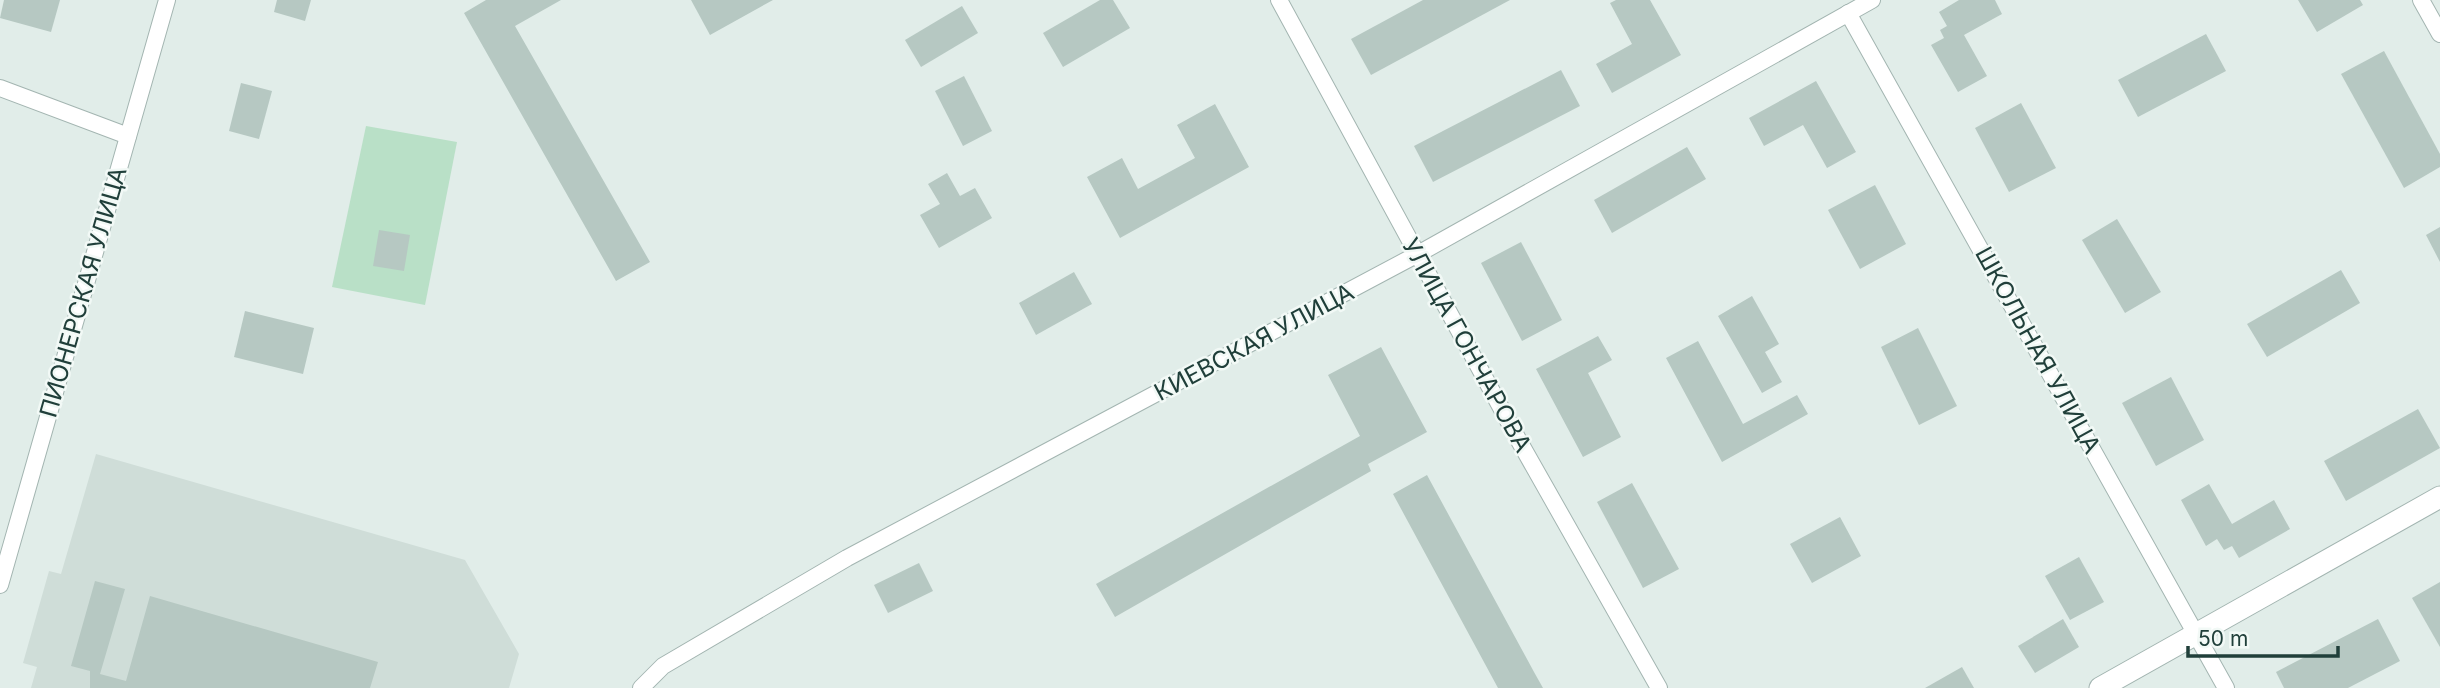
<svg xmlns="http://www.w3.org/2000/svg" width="2440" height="688" viewBox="0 0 2440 688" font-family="Inter,sans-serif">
<rect width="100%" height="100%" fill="#e1ede9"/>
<polygon fill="#cfddd8" points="96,454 465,560 519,654 509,688 31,688 37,667 23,663 49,571 61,574"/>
<polygon fill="#b9e0c7" points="366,126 457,142 425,305 332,287"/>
<g fill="#b6c8c2">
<polygon points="4,0 60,0 51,32 0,18"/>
<polygon points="277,0 311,0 305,21 274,12"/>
<polygon points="486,0 561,0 515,26 650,262 616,281 464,13"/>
<polygon points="691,0 773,0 710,35"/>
<polygon points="1100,0 1113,0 1130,28 1063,67 1043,33"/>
<polygon points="1423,0 1510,0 1371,75 1351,39"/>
<polygon points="1616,0 1650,0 1681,55 1612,93 1596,64 1632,44 1610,3"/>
<polygon points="1959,0 1995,0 2002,14 1964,35 1987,76 1958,92 1931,45 1944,38 1940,30 1947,26 1939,12"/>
<polygon points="2298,0 2360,0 2363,5 2317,32"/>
<polygon points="962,6 978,33 921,67 905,40"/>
<polygon points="2206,34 2226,71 2138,117 2118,80"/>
<polygon points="2384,51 2440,154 2440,167 2404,188 2341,74"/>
<polygon points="1561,70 1580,106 1433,182 1414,146"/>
<polygon points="964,76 992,131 963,146 935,91"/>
<polygon points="1816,81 1856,152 1827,168 1803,125 1764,146 1749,118"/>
<polygon points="241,83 272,91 259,139 229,131"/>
<polygon points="2021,103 2056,168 2009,192 1975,128"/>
<polygon points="1215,104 1249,167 1120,238 1087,177 1122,158 1138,189 1195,158 1177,125"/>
<polygon points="1687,147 1706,179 1612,233 1594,200"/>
<polygon points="947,173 960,196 975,188 992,218 939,248 920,215 940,204 928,184"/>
<polygon points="1875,185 1906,244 1860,269 1828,210"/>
<polygon points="2117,219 2161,292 2125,313 2082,240"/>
<polygon points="2440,227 2440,262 2426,235"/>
<polygon points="379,230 410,235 404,271 373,266"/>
<polygon points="1521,242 1562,320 1522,341 1481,263"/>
<polygon points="2341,270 2360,303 2267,357 2247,324"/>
<polygon points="1074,272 1092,304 1036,335 1019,303"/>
<polygon points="1752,296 1779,344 1765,352 1782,382 1762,393 1718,316"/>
<polygon points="245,311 314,328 303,374 234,357"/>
<polygon points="1918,328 1957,406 1919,425 1881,347"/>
<polygon points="1598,336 1612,360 1588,373 1621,437 1583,457 1536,369"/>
<polygon points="1698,341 1743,424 1797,395 1808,414 1722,462 1666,358"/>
<polygon points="1381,347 1427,432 1368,464 1371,471 1115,617 1096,584 1360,436 1328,375"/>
<polygon points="2171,377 2204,440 2156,466 2122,403"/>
<polygon points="2418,409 2440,448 2346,501 2324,461"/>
<polygon points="1427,475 1534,672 1543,688 1498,688 1393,494"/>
<polygon points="1632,483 1679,569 1643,588 1597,502"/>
<polygon points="2209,484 2232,524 2274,500 2290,529 2239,558 2232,546 2224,550 2217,539 2206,546 2181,500"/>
<polygon points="1840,517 1861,556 1812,583 1790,544"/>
<polygon points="2079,557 2104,602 2070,620 2045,576"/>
<polygon points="919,563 933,591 888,613 874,585"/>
<polygon points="95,581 125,589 100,674 126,681 150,596 378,662 370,688 90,688 90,671 71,666"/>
<polygon points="2440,582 2440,647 2412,598"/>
<polygon points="2063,619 2079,647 2035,673 2018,646"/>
<polygon points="2378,619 2400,661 2348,688 2284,688 2276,672"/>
<polygon points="1962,667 1974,688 1925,688"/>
</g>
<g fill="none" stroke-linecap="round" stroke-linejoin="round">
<g stroke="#a3b5b1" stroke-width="18">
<g id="minor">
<polyline points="1279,0 1518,439 1659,688"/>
<polyline points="2421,0 2440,34"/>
<polyline points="1848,13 2226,688"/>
<polyline points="0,88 128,136"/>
<polyline points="0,585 167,0"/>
<polyline points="641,688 663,666 847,558 1418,254 1872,0"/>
</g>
</g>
<g stroke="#a3b5b1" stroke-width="23">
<polyline id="tertiary" points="2100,688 2440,497"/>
</g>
<use href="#minor" stroke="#fff" stroke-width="16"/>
<use href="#tertiary" stroke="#fff" stroke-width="21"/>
</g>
<g text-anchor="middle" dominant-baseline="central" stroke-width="5" stroke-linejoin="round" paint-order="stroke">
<g font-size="24" fill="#203f3a" stroke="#f2f9f6">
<text transform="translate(83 292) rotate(-74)">ПИОНЕРСКАЯ УЛИЦА</text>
<text transform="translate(1254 342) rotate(-28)">КИЕВСКАЯ УЛИЦА</text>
<text transform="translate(1467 345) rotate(61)">УЛИЦА ГОНЧАРОВА</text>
<text transform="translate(2038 350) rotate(61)">ШКОЛЬНАЯ УЛИЦА</text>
</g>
</g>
<path d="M2188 646v10h150v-10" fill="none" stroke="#203f3a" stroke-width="3.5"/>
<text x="2198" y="646" font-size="21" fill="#203f3a" stroke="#f2f9f6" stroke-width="5" paint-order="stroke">50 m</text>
</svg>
